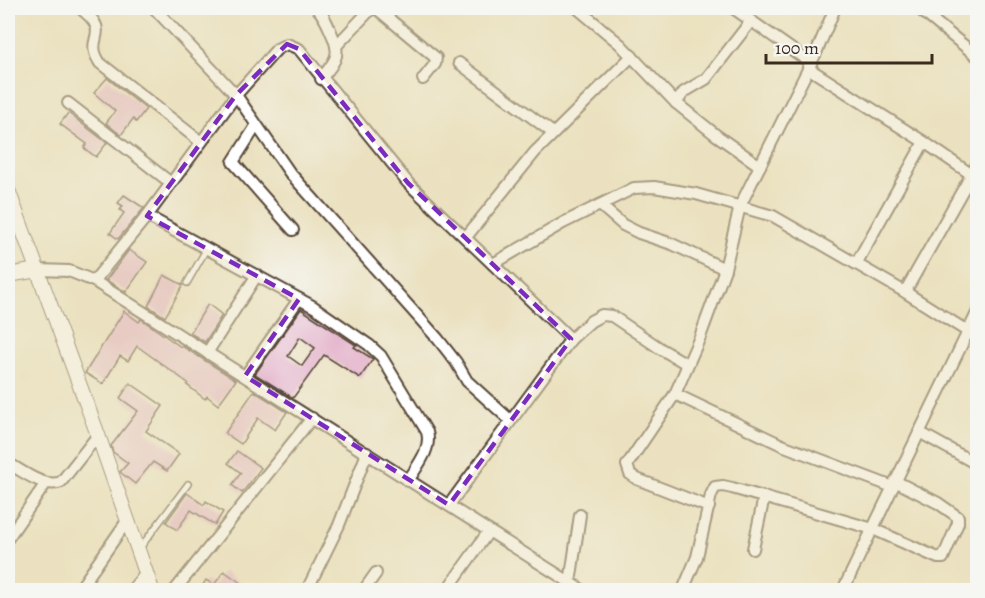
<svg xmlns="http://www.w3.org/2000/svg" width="985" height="598" viewBox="0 0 985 598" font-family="Alegreya,serif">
<rect width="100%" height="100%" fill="#f6f6f2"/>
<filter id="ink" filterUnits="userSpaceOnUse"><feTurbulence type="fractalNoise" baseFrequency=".0167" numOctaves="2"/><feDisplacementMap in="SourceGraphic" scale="12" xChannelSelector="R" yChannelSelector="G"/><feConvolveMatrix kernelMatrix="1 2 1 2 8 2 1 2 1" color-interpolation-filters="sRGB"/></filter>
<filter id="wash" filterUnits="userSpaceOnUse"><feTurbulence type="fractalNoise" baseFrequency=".008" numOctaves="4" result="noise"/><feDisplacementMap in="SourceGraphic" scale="24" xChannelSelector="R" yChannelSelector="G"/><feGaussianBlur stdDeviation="1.35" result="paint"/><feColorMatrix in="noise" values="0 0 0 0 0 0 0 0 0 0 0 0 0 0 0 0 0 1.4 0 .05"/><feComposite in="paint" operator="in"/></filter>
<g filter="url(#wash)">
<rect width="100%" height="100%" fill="#ebe1c0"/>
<g id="blocks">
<g fill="#e4b1ca" fill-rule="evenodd">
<polygon points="107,78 146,109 136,122 133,119 121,135 106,123 115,111 94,93"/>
<polygon points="68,113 107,143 96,157 84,148 87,144 60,124"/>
<polygon points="124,195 144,208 118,239 110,233 124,213 120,210 123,206 118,203"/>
<polygon points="129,250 147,262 126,292 106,280"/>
<polygon points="164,275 183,285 165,317 148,306"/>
<polygon points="208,304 222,315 205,342 190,333"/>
<path d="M301,309L356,345L354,347L373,359L360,378L324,355L293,398L255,374ZM300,337L315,348L302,366L288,356Z"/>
<polygon points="124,311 139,322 141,319 181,347 182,346 236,380 218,405 207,396 205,399 187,385 188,383 137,346 128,361 120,356 103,384 85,373"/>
<polygon points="130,383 163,406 146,431 179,454 167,471 153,462 135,484 120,472 128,463 113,452 111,446 138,411 120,398"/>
<polygon points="254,391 287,412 275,430 258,418 241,444 225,433"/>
<polygon points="237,451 261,468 242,493 232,485 241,473 228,463"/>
<polygon points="187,493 204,505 206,501 223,512 215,525 191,510 177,530 166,522"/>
<polygon points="224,571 252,591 199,591 206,580 214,585"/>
</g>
</g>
</g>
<g filter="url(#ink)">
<use href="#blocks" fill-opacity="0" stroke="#554536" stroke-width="1.5"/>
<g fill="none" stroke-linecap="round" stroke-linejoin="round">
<g stroke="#554536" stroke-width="8">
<g id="service">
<polyline points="187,283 207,248"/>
<polyline points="140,548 188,484"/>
</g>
</g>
<g stroke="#554536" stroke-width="14">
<g id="minor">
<path d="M80,8C115,35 82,36 100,63L201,142"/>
<polyline points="154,8 236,95 290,173 438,339 456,362 467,381 510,420"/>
<path d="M317,8C324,15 327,23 331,32C342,55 336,60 321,79"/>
<polyline points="376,8 436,58 435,64 423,79"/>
<polyline points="577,8 620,44 676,103 716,135 760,166"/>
<polyline points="733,8 811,63"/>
<polyline points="918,8 978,57"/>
<polyline points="337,45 372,8"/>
<polyline points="459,63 553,133"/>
<polyline points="808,68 924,142 978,179"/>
<polyline points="68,103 171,183"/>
<polyline points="676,103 684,92 706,79 751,21"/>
<polyline points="256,126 233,162 293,230"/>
<polyline points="600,205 623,225 639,233 672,244 725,269"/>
<path d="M147,216L314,307L369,345L381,356L427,432C432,449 417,466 408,481"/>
<polyline points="466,237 535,152 632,56"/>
<polyline points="493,264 563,223 634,188 654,187 696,194 773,216 905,292 978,338"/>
<polyline points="856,264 924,142"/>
<polyline points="38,270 69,271 94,281 582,590"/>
<polyline points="94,281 147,216 236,95 277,49 287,44 299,49 408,183 571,339"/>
<polyline points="905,292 978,163"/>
<polyline points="207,353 257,275"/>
<polyline points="245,376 299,299"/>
<polyline points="675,394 782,445 893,487"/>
<polyline points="919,432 978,465"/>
<path d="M8,463C22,471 45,489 61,482L98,435"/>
<polyline points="449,505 571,339 591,321 602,315 612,316 661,349 687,364"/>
<polyline points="709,507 637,479 630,474 627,465 675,394 700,337 725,269 740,206 816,53 835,8"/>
<polyline points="8,538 46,483"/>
<polyline points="753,549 764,497"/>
<polyline points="570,583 580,515"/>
<polyline points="79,590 127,521"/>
<polyline points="132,590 146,573"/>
<polyline points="175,590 312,418"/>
<polyline points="307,590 339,525 367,453"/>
<polyline points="364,590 376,573"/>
<polyline points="447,590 489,531"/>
<polyline points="683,590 697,557 711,495 715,487 723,486 732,488 873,529 938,558 943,558 958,523 958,517 938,503 895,481"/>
<polyline points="843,590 978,311"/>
</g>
</g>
<g stroke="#554536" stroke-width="16">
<g id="tertiary">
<polyline points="8,190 98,435 152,590"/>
<polyline points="8,275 38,270"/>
</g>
</g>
<use href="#service" stroke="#fff" stroke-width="5"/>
<use href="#minor" stroke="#fff" stroke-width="10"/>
<use href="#tertiary" stroke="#fff" stroke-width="14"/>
</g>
</g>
<path d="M0 0H985V598H0ZM287,44L299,49L408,183L571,339L449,505L245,376L299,299L147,216L236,95Z" fill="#ebe1c0" fill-opacity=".55" fill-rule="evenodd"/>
<path fill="none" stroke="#7b2cbf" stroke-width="4.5" stroke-dasharray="12 8" stroke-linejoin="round" d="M287,44L299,49L408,183L571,339L449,505L245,376L299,299L147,216L236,95Z"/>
<rect width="985" height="598" fill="none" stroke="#f6f6f2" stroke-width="30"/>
<path d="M766 54v9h166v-9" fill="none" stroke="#3b2a1e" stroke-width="3"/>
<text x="775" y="54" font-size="18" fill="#3b2a1e" stroke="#f6f6f2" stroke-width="4.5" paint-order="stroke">100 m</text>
</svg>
